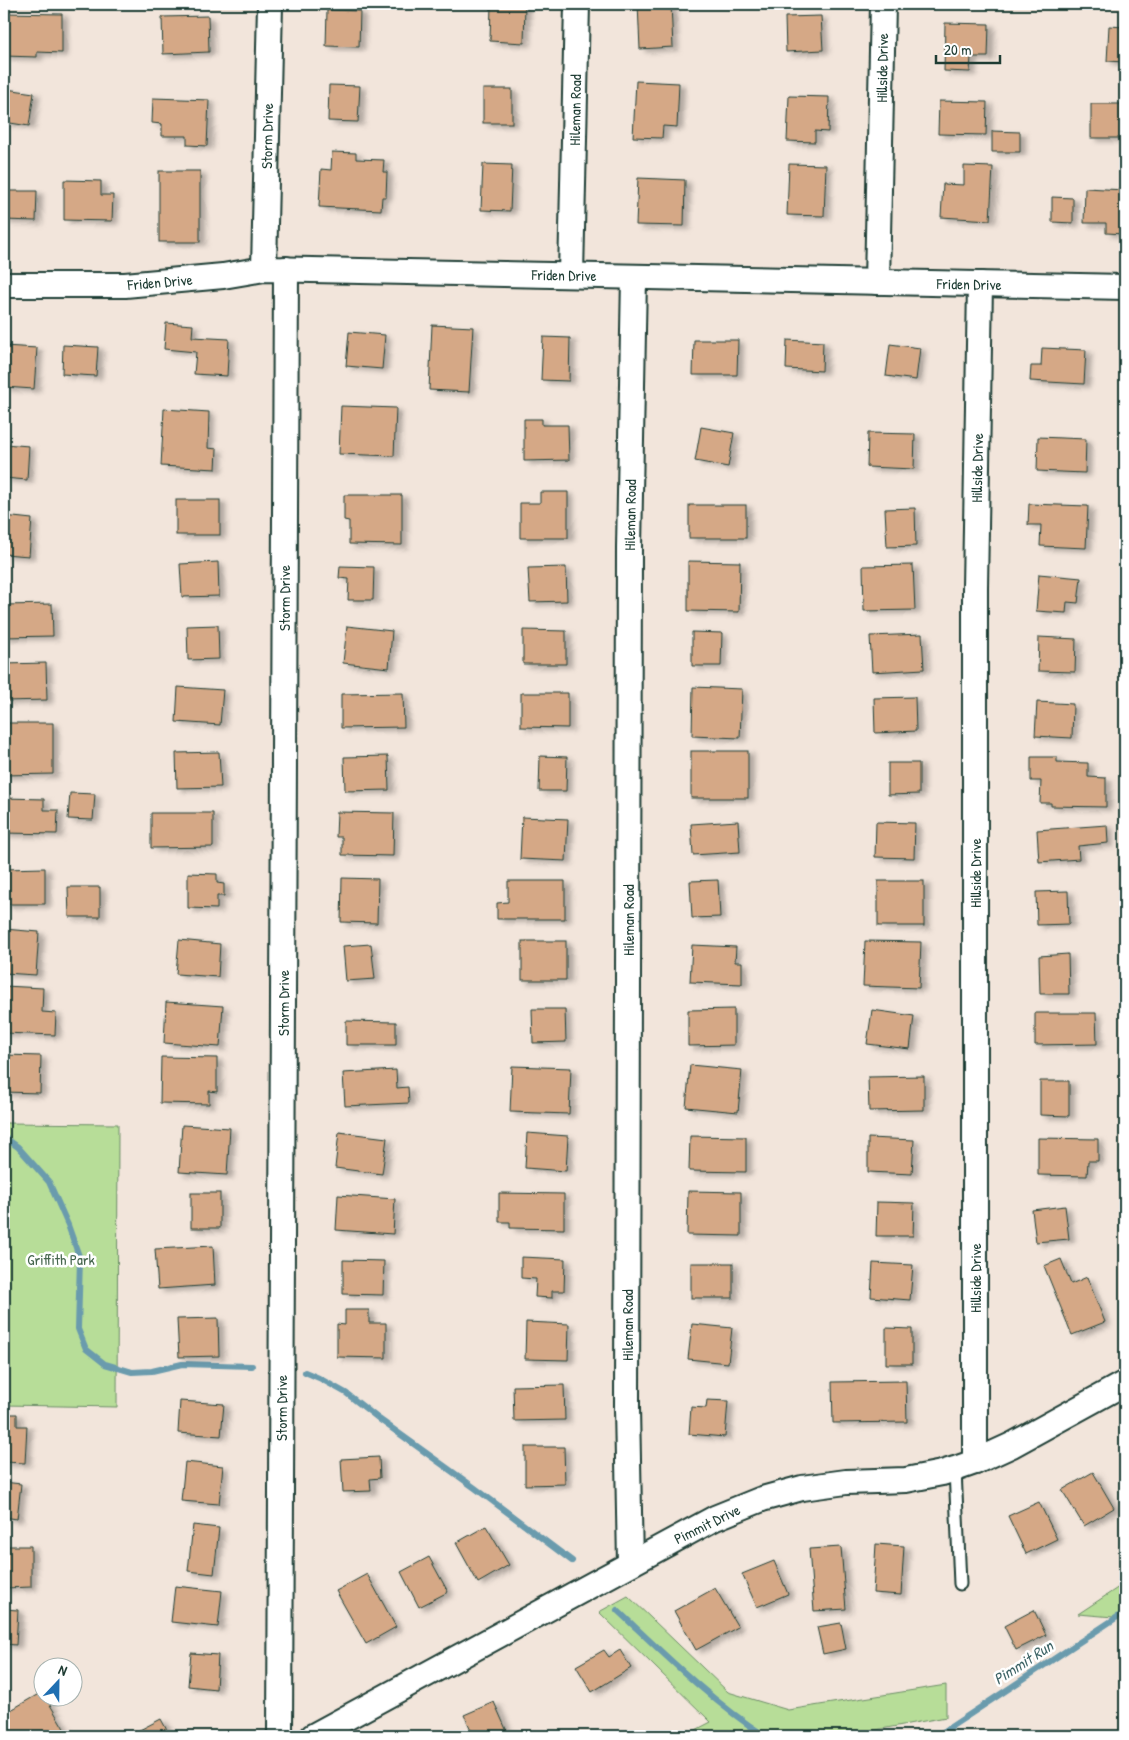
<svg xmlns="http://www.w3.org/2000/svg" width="1129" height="1740" viewBox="0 0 1129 1740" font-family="'Patrick Hand',sans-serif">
<defs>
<filter id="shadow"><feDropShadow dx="5.5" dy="3" stdDeviation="2.5" flood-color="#0004"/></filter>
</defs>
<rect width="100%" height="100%" fill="#f2e5db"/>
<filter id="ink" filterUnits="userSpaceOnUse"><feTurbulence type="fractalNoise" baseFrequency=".02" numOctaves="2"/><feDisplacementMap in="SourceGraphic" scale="10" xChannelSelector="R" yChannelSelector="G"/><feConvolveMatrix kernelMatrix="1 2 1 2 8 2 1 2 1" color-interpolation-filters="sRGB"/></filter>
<g filter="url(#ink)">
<g fill="#b7dd98" stroke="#6b8d66">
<polygon points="4,1123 118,1124 117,1407 4,1405"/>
<polygon points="1125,1582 1125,1618 1078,1614 1125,1583"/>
<polygon points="628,1596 728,1692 788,1710 946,1685 946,1717 843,1736 684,1736 711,1722 599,1612"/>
</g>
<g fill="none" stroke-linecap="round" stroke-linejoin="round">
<g stroke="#6a9bad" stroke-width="6">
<polyline points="4,1137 18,1147 49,1182 68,1225 80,1259 78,1329 86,1349 105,1364 132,1372 152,1371 182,1364 252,1366"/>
<polyline points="305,1372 319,1378 346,1393 379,1419 475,1488 572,1561"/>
<path d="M617,1610C663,1653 712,1702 765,1736"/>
<polyline points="937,1736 1125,1612"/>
</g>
</g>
<g fill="#d5a886" stroke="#1f3d34" filter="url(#shadow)">
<polygon points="491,4 525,4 524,43 490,41"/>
<polygon points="638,4 671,4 673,47 640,49"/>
<polygon points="327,10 360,11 359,47 326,46"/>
<polygon points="4,13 62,14 62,53 37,52 37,57 4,56"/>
<polygon points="208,16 209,52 163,54 162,17"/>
<polygon points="821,16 823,50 786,52 785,17"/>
<polygon points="945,23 989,24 988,57 971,57 970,72 944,71"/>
<polygon points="1109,26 1125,27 1125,62 1107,61"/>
<polygon points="636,81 679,83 677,127 663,126 662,138 633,137"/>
<polygon points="329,85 360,86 358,122 328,121"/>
<polygon points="6,89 34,93 29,126 4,122"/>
<rect x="483" y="89" width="29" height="34"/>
<polygon points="789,96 829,97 828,132 815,131 815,142 787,141"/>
<polygon points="153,98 209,100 207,146 187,145 187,136 162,136 162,124 152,123"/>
<polygon points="939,101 987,102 986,135 938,134"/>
<rect x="1091" y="104" width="34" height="34"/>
<polygon points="992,131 1020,132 1020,152 992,152"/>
<polygon points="332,152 356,153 356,159 384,160 383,172 387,172 386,197 382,197 381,210 319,207 321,169 331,170"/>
<polygon points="483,164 512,165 510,211 481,210"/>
<polygon points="789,164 826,165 824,216 787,215"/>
<polygon points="964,166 993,167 990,220 941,217 943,184 964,185"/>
<rect x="159" y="171" width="41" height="71"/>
<polygon points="638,178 685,180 684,226 636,225"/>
<polygon points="64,180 101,181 101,195 113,195 112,221 64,220"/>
<polygon points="1085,188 1125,190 1125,234 1106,233 1106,223 1084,223"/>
<polygon points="4,191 37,191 36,221 4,220"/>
<polygon points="1052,197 1073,198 1073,223 1052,222"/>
<polygon points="166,323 193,325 192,337 229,339 227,376 194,374 196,352 164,349"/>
<polygon points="432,325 473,327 469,392 429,390"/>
<polygon points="349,332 385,335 382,369 346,366"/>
<polygon points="543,337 570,338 569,381 541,380"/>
<polygon points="694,340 738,340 737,375 693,375"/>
<polygon points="787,340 823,342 822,371 786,369"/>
<polygon points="890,344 920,348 916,380 886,376"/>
<polygon points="63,345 98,347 96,376 62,374"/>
<polygon points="4,346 37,348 34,389 4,387"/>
<polygon points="1042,348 1086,350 1084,384 1030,381 1031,366 1041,366"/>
<polygon points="341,406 396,408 394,456 339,454"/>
<polygon points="164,409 209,412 208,448 217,449 216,469 161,466"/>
<polygon points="524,419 542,419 542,425 568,425 569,460 524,461"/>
<polygon points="701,427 734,433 728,467 695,461"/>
<polygon points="868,433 915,434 914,469 867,467"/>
<polygon points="1038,437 1086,439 1085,473 1037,471"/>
<polygon points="4,444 29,446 27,480 4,478"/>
<polygon points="540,492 568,492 568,538 520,538 520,503 540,503"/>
<polygon points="344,495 402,495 402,545 349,544 349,521 344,520"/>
<rect x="176" y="500" width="44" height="35"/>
<polygon points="1029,504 1088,506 1086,548 1040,546 1041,525 1028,525"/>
<rect x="689" y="505" width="57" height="33"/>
<polygon points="915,508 916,546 887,547 885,509"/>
<polygon points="4,516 32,519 29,556 4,554"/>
<polygon points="688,561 740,562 739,612 688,611"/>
<polygon points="218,562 219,596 182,597 180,564"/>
<polygon points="913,565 915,610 864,611 863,566"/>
<polygon points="340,566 374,567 373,600 348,600 349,579 339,578"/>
<polygon points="566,567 567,601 530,602 528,568"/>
<polygon points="1039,574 1081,578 1078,603 1067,602 1066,613 1036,611"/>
<polygon points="52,604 53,636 4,637 4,605"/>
<polygon points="218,625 219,659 188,660 187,626"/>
<polygon points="347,626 392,631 389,668 343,663"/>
<polygon points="523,630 566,631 566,664 523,664"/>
<polygon points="692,632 722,633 721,666 692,666"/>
<polygon points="922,634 924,669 872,672 870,636"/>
<polygon points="1039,637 1076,639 1075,672 1038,671"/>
<polygon points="46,663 47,700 4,701 4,664"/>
<polygon points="178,687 223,690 220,725 176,722"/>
<polygon points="693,687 742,689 740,738 692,736"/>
<polygon points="403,693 404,727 341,728 341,694"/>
<polygon points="521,693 568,693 568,728 521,727"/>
<polygon points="915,697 916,731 875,733 874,698"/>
<polygon points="1037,702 1073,704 1072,738 1035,736"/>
<polygon points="4,723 53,723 53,774 4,775"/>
<rect x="691" y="751" width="57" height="47"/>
<polygon points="219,752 221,787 177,788 176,753"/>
<polygon points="388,756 389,790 345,791 344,757"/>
<polygon points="540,756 567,757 566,791 539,791"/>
<polygon points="1031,757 1057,757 1057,762 1088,763 1088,777 1106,778 1106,807 1051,806 1051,803 1040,803 1041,781 1031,781"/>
<polygon points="888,763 919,763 919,794 888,795"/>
<polygon points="70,793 95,794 93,820 68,819"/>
<polygon points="4,798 44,799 44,810 58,810 57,834 4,833"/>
<polygon points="337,812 394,813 393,856 342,855 342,837 336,837"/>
<polygon points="151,813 213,813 213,847 151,848"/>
<polygon points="522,817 568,819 566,861 520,859"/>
<polygon points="738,821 740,852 693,855 691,824"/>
<polygon points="876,822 915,823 914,858 875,857"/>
<polygon points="1107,825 1108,843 1078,846 1079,859 1039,862 1037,830"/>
<polygon points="45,868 45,904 4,904 4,869"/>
<polygon points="188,873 217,874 217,883 224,884 224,896 217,896 217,909 188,908"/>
<polygon points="342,878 378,879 377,923 341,922"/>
<polygon points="718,880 720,917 692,918 690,881"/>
<polygon points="508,881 565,881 565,919 497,919 497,903 508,902"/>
<rect x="878" y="881" width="46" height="45"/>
<polygon points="68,887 100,887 100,917 69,917"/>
<polygon points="1068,891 1069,924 1037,925 1036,892"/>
<polygon points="4,929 39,932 36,975 4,973"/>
<polygon points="179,940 220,944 218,977 176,974"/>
<rect x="522" y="941" width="44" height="39"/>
<polygon points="865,941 921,942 919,988 863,986"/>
<polygon points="371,944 375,979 346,981 343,946"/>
<polygon points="692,945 736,947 735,962 742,962 742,984 690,982"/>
<polygon points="1068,954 1069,994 1040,994 1039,956"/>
<polygon points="4,986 43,988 42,1012 56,1013 55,1035 4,1033"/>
<polygon points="166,1002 223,1006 220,1047 164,1043"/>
<polygon points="532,1009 565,1009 566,1042 533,1043"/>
<polygon points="734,1009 734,1045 688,1046 688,1010"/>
<polygon points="872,1010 914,1016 910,1049 867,1044"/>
<polygon points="1035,1013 1096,1013 1097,1044 1035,1045"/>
<polygon points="346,1021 396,1022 396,1045 346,1045"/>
<polygon points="4,1055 41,1056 40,1093 4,1092"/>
<polygon points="161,1057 217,1058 217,1092 209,1091 209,1104 160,1103"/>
<polygon points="690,1065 742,1070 738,1112 686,1107"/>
<polygon points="512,1066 571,1068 569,1114 510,1112"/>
<polygon points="396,1070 397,1088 408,1087 409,1103 345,1106 343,1073"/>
<polygon points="924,1076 924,1110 869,1111 868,1077"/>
<polygon points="1040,1081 1069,1081 1069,1116 1040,1115"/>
<polygon points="182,1125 230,1128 227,1175 179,1172"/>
<polygon points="339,1132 387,1138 382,1174 335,1168"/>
<polygon points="527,1133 568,1136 566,1171 525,1168"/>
<polygon points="690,1136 746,1137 746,1172 689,1171"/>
<polygon points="868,1138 914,1140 912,1174 868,1172"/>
<polygon points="1038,1138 1098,1139 1098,1161 1088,1161 1087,1176 1038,1175"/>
<polygon points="688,1191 741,1192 741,1236 687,1235"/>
<rect x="191" y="1193" width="29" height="35"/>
<polygon points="499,1193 564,1194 564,1229 510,1228 510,1222 499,1222"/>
<polygon points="338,1195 395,1199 393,1234 336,1230"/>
<polygon points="877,1202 914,1203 913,1236 876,1236"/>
<polygon points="1065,1206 1069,1239 1036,1242 1032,1210"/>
<polygon points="213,1246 215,1285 158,1289 155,1249"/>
<polygon points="521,1257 565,1259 564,1291 552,1291 552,1298 535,1297 536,1279 521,1278"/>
<polygon points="1061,1259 1071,1284 1087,1277 1105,1322 1072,1335 1044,1266"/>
<polygon points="343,1260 384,1261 383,1295 343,1294"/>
<rect x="691" y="1263" width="42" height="35"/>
<polygon points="873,1263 913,1265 910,1300 871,1297"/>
<polygon points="345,1310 369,1310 369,1323 386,1323 386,1358 337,1357 337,1324 345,1325"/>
<polygon points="218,1318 219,1356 179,1357 177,1319"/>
<polygon points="526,1322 569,1324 568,1360 525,1359"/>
<polygon points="692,1324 732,1328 728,1363 688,1359"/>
<polygon points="886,1328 912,1329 912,1364 886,1364"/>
<polygon points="906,1381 907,1422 833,1423 832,1382"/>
<polygon points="564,1385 565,1420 514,1421 513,1386"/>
<polygon points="707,1400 728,1401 725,1437 689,1434 691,1407 706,1408"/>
<polygon points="180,1401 224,1404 221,1436 178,1433"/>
<polygon points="4,1414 17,1414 17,1426 27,1426 25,1463 4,1462"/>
<polygon points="525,1447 564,1447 565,1484 525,1485"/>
<polygon points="1125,1453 1125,1469 1119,1456"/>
<polygon points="379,1457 380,1478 370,1479 371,1491 343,1492 341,1459"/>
<polygon points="185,1462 223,1466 219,1504 181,1501"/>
<polygon points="1093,1472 1114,1508 1084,1526 1062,1490"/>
<polygon points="4,1482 21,1484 17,1519 4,1517"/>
<polygon points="1039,1502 1057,1539 1026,1554 1008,1516"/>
<polygon points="193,1525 219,1528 214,1574 188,1571"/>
<polygon points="486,1526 509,1565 478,1583 456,1543"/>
<polygon points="876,1544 904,1546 901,1595 873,1593"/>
<polygon points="4,1546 31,1546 31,1587 4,1588"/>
<polygon points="841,1547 846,1609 814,1611 809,1549"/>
<polygon points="429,1557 448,1592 419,1607 401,1572"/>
<polygon points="774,1561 788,1594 757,1607 742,1574"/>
<polygon points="367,1574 396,1627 366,1644 336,1591"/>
<polygon points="175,1586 222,1591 218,1627 171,1622"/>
<polygon points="715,1588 738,1627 696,1650 674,1611"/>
<polygon points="4,1609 18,1610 16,1645 4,1644"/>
<polygon points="1034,1610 1046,1635 1016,1650 1004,1626"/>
<polygon points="841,1623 846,1649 823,1654 817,1627"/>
<polygon points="604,1650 609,1657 620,1650 631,1668 592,1692 576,1666"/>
<polygon points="191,1653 218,1655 216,1689 188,1686"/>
<polygon points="42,1692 42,1698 46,1698 66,1732 58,1736 4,1736 4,1714"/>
<polygon points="494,1702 509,1736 474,1736 464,1715"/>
<polygon points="161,1719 170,1736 128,1736"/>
</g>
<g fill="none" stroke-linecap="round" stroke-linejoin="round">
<g stroke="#1f3d34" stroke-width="15">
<polyline id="service" points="955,1469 960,1584"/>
</g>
<g stroke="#1f3d34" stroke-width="28">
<g id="minor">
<polyline points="264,269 270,4"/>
<polyline points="571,275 577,4"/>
<polyline points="877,282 883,4"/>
<polyline points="4,285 125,285 223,276 264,269 1125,287"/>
<polyline points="975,1462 975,588 980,284"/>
<polyline points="630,1563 627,1408 629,548 634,277"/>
<polyline points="280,1736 286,269"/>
<polyline points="313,1736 715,1518 762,1499 802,1488 846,1482 906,1480 942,1473 955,1469 975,1462 1012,1445 1125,1383"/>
</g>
</g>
<use href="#service" stroke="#fff" stroke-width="11"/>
<use href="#minor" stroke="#fff" stroke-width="24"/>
</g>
</g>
<g text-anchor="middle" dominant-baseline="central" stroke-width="5" stroke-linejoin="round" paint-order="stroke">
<g font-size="15" fill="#1f3d34" stroke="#fff">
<text transform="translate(882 68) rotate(-89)">Hillside Drive</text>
<text transform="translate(575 110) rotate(-89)">Hileman Road</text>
<text transform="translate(267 136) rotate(-89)">Storm Drive</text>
<text transform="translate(564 275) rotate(1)">Friden Drive</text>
<text transform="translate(160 282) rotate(-5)">Friden Drive</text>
<text transform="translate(969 284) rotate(1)">Friden Drive</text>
<text transform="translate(977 468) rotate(-89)">Hillside Drive</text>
<text transform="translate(630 515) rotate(-89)">Hileman Road</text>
<text transform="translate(284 598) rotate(-90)">Storm Drive</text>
<text transform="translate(975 873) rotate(-90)">Hillside Drive</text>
<text transform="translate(628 920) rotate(-90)">Hileman Road</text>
<text transform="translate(283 1003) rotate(-90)">Storm Drive</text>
<text transform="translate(975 1278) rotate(-90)">Hillside Drive</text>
<text transform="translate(627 1325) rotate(-90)">Hileman Road</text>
<text transform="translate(281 1408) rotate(-90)">Storm Drive</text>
<text transform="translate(707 1524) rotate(-26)">Pimmit Drive</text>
</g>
<g font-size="15" fill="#45654d" stroke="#fff">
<text x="61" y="1259">Griffith Park</text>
</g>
<g font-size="16" font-style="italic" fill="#3e6466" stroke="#fff">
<text transform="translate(1023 1662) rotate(-33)">Pimmit Run</text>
</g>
</g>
<rect width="1129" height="1740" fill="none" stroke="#fff" stroke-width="20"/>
<rect x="10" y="10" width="1109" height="1720" fill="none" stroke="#1f3d34" stroke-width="2" filter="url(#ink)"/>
<g transform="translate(58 1682) rotate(22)"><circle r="24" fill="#ffffff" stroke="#a5b1ae"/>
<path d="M0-4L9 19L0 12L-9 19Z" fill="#1f6fb2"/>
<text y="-8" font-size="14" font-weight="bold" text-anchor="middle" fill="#1f3d34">N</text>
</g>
<path d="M936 55v8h64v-8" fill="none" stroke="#1f3d34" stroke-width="2.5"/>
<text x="944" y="55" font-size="15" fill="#1f3d34" stroke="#ffffff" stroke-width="4" paint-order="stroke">20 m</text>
</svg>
